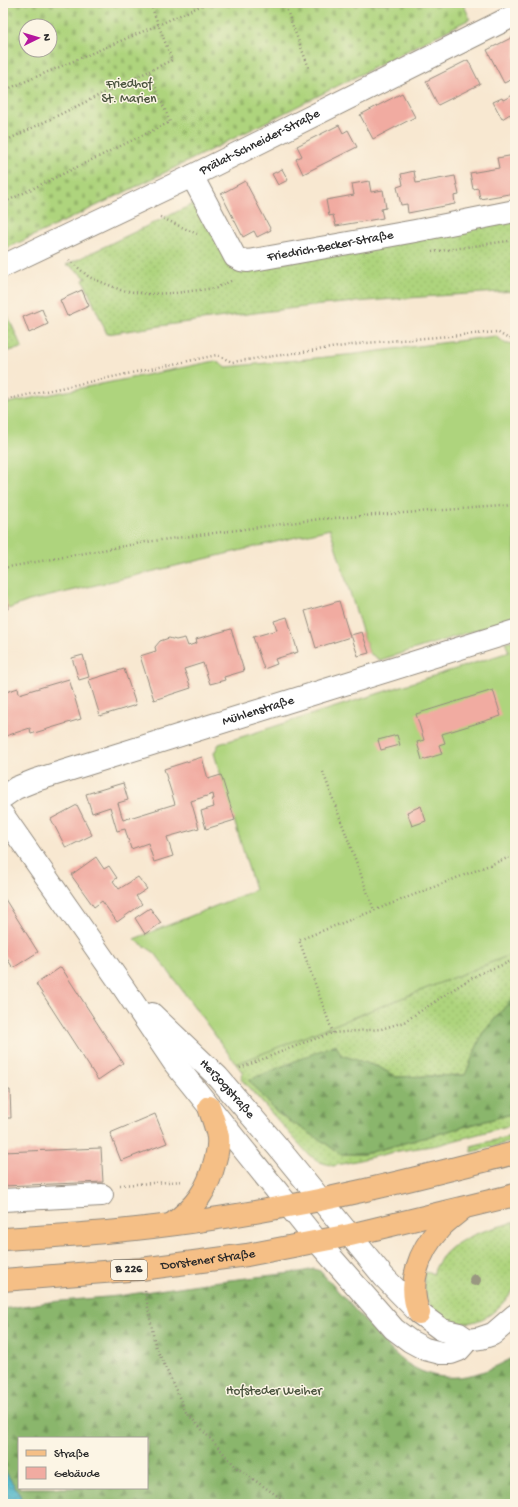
<svg xmlns="http://www.w3.org/2000/svg" width="518" height="1507" viewBox="0 0 518 1507" font-family="'Gochi Hand',sans-serif">
<defs>
<pattern id="grass-dots" width="8" height="8" patternUnits="userSpaceOnUse"><rect width="8" height="8" fill="#aed47d"/><path d="M2 2h.1M6 6h.1" fill="none" stroke="#96b66c" stroke-width="1.8" stroke-linecap="round"/></pattern>
<pattern id="forest-firs" width="22" height="20" patternUnits="userSpaceOnUse"><rect width="22" height="20" fill="#8ab66c"/><path d="M5 1l3.5 6h-7zM16 11l3.5 6h-7z" fill="#719459"/></pattern>
<pattern id="cemetery-stones" width="16" height="16" patternUnits="userSpaceOnUse"><rect width="16" height="16" fill="#aed47d"/><path d="M2 7V4a2 2 0 0 1 4 0v3zM10 15v-3a2 2 0 0 1 4 0v3z" fill="#96b66c"/></pattern>
<pattern id="water-waves" width="16" height="10" patternUnits="userSpaceOnUse"><rect width="16" height="10" fill="#49b4c7"/><path d="M0 5q4-4 8 0t8 0" fill="none" stroke="#3d93a2"/></pattern>
</defs>
<rect width="100%" height="100%" fill="#fcf5e5"/>
<filter id="ink" filterUnits="userSpaceOnUse"><feTurbulence type="fractalNoise" baseFrequency=".025" numOctaves="2"/><feDisplacementMap in="SourceGraphic" scale="8" xChannelSelector="R" yChannelSelector="G"/><feConvolveMatrix kernelMatrix="1 2 1 2 8 2 1 2 1" color-interpolation-filters="sRGB"/></filter>
<filter id="wash" filterUnits="userSpaceOnUse"><feTurbulence type="fractalNoise" baseFrequency=".012" numOctaves="4" result="noise"/><feDisplacementMap in="SourceGraphic" scale="16" xChannelSelector="R" yChannelSelector="G"/><feGaussianBlur stdDeviation="0.9" result="paint"/><feColorMatrix in="noise" values="0 0 0 0 0 0 0 0 0 0 0 0 0 0 0 0 0 1.4 0 .05"/><feComposite in="paint" operator="in"/></filter>
<g filter="url(#wash)">
<rect width="100%" height="100%" fill="#f8e8d1"/>
<g fill="url(#grass-dots)" stroke="#6c8054">
<path d="M195,203L229,264L232,268L241,271L515,219V291C450,295 386,299 321,305C249,313 178,323 107,334L83,280L86,278L69,265H66Z"/>
<polygon points="3,305 22,348 3,352"/>
<polygon points="515,953 515,995 482,1034 466,1075 396,1077 379,1067 341,1055 325,1143 340,1154 364,1154 515,1113 515,1124 438,1145 399,1151 333,1166 320,1162 309,1155 241,1079 243,1073 236,1064"/>
<polygon points="515,1135 515,1141 472,1152 471,1146"/>
<path d="M515,1222V1288C508,1297 501,1306 492,1313C468,1331 433,1325 425,1293C424,1287 425,1278 425,1272L433,1274C445,1239 483,1231 515,1222Z"/>
</g>
<g fill="url(#forest-firs)" stroke="#5a704c" fill-rule="evenodd">
<polygon points="515,995 515,1113 364,1154 340,1154 325,1143 277,1113 249,1080 336,1044 341,1055 379,1067 396,1077 465,1075 482,1034"/>
<path d="M314,1269L320,1271C336,1289 353,1307 369,1326C381,1339 393,1354 408,1364C443,1387 479,1377 512,1358L515,1365V1504H23L19,1493L3,1468V1309L50,1302L118,1296L212,1282L300,1272ZM19,1438H147V1488H19Z"/>
</g>
<path fill="url(#cemetery-stones)" stroke="#6c8054" fill-rule="evenodd" d="M3,3H463L470,19C315,97 161,177 3,250ZM26,26H50V50H26Z"/>
<g fill="#aed47d" stroke="#6c8054">
<polygon points="496,336 506,344 515,343 515,617 502,622 380,660 369,653 330,529 29,601 8,609 3,592 3,404 215,361 227,367 356,354"/>
<polygon points="515,640 515,953 236,1064 155,953 134,939 255,890 214,753 219,744 509,652 505,642"/>
</g>
<polygon fill="url(#water-waves)" stroke="#3a7079" points="3,1468 19,1493 23,1504 3,1504"/>
<g id="blocks">
<g fill="#f1aba1">
<polygon points="515,36 515,78 504,83 487,50"/>
<polygon points="468,60 480,84 438,105 426,81"/>
<polygon points="402,93 415,117 373,139 360,115"/>
<polygon points="513,95 515,99 515,126 510,114 502,119 493,102 502,98 503,100"/>
<polygon points="339,125 343,133 348,130 357,147 303,174 296,159 302,156 297,146"/>
<polygon points="515,155 515,193 480,199 478,188 473,189 470,173 499,168 497,158"/>
<polygon points="282,169 288,180 278,185 272,174"/>
<polygon points="414,171 416,183 455,176 459,195 454,196 455,204 408,213 407,204 401,205 397,187 403,185 401,174"/>
<polygon points="245,181 271,230 257,237 254,231 243,237 221,194"/>
<polygon points="369,181 371,192 383,190 386,208 381,209 383,218 336,226 333,215 329,216 326,200 354,195 352,184"/>
<polygon points="82,290 89,306 67,316 60,300"/>
<polygon points="42,309 48,324 29,333 23,317"/>
<polygon points="4,597 6,597 8,609 3,611 3,598"/>
<polygon points="339,601 350,637 316,648 305,611"/>
<polygon points="287,617 298,652 275,659 277,664 264,669 253,637 277,630 274,621"/>
<polygon points="231,629 244,671 224,677 225,680 210,684 203,663 184,669 191,688 154,700 140,656 156,651 155,647 160,641 169,638 176,640 185,638 188,646 197,643 196,639"/>
<polygon points="362,632 369,653 358,656 351,635"/>
<polygon points="83,655 89,677 79,680 72,658"/>
<polygon points="124,669 136,705 100,716 89,680"/>
<polygon points="69,679 81,719 31,734 30,728 3,737 3,693 18,688 19,694"/>
<polygon points="493,690 501,716 442,734 445,743 439,745 442,754 422,760 417,742 424,740 416,714"/>
<polygon points="397,735 400,745 381,750 378,740"/>
<polygon points="202,757 208,779 221,775 235,820 206,829 201,811 214,807 212,799 214,799 213,794 191,801 199,828 167,837 173,856 154,862 148,843 131,849 125,829 117,831 110,807 92,813 86,794 123,783 128,800 118,803 123,820 175,804 164,769"/>
<polygon points="77,805 92,835 66,848 51,819"/>
<polygon points="421,806 426,821 412,826 407,812"/>
<polygon points="96,857 104,869 109,866 117,878 113,881 119,889 138,877 147,889 136,896 142,904 117,922 102,901 94,907 71,875"/>
<polygon points="3,896 38,952 13,968 3,952"/>
<polygon points="150,908 161,923 145,934 135,918"/>
<polygon points="61,967 123,1063 98,1080 36,984"/>
<polygon points="3,1090 10,1090 11,1118 3,1118"/>
<polygon points="155,1114 167,1143 121,1161 110,1133"/>
<polygon points="101,1148 103,1182 3,1186 3,1152"/>
</g>
</g>
</g>
<g filter="url(#ink)">
<use href="#blocks" fill-opacity="0" stroke="#928a7e" stroke-width="1"/>
<g fill="none" stroke-linecap="round" stroke-linejoin="round">
<g stroke="#928a7e" stroke-width="24">
<g id="minor">
<path id="s1" d="M192,176L235,257L241,260L248,261L415,231L515,211"/>
<path id="s2" d="M3,266L192,176L515,15"/>
<path id="s3" d="M3,797L16,788L36,780L515,631"/>
<polyline points="3,815 123,987 175,1064 317,1241 394,1329 410,1341 425,1349 441,1353 451,1353 459,1350 468,1340 481,1338 493,1334 515,1315"/>
<path id="s4" d="M152,1014L218,1077L277,1146L384,1277L419,1313L442,1330L459,1334L468,1340"/>
<polyline points="3,1200 102,1195"/>
</g>
</g>
<g stroke="#928a7e" stroke-width="24">
<g id="primary">
<path d="M172,1224C195,1207 208,1190 215,1161C217,1154 219,1145 218,1137C216,1126 212,1117 209,1107"/>
<path d="M3,1239C33,1237 63,1236 94,1233C158,1228 224,1218 288,1206C365,1192 440,1172 515,1153"/>
<path id="s5" d="M3,1280L141,1269L247,1255L350,1235L515,1195"/>
<path d="M419,1313C407,1283 419,1251 440,1228C446,1221 454,1216 461,1210"/>
</g>
</g>
<g stroke="#928a7e" stroke-width="2.5" stroke-dasharray="1 3" stroke-linecap="butt">
<polyline points="284,3 309,68"/>
<polyline points="149,71 172,60 150,3"/>
<polyline points="3,91 158,25 207,3"/>
<polyline points="3,142 149,71 170,122 3,203"/>
<polyline points="160,217 197,234"/>
<polyline points="432,252 515,240"/>
<polyline points="69,260 89,277 121,290 148,294 175,293 216,288 233,280"/>
<polyline points="3,400 217,355 232,362 366,343 497,332 507,338 515,338"/>
<polyline points="3,568 146,542 320,519 515,505"/>
<polyline points="323,772 374,910"/>
<polyline points="333,1033 299,940 515,855"/>
<polyline points="240,1068 306,1042 333,1033 381,1029 404,1022 460,985 481,973 515,960"/>
<polyline points="120,1185 183,1181"/>
<polyline points="145,1291 155,1345 186,1412 237,1468 289,1504"/>
</g>
<use href="#minor" stroke="#fff" stroke-width="22"/>
<use href="#primary" stroke="#f5bf86" stroke-width="22"/>
</g>
<circle fill="#999781" cx="475" cy="1280" r="6"/>
</g>
<g text-anchor="middle" dominant-baseline="central" stroke-width="3" stroke-linejoin="round" paint-order="stroke">
<rect fill="#fcf5e5" stroke="#6a6863" stroke-width="1" x="111" y="1260" width="36" height="20" rx="3"/>
<g font-size="12" font-weight="bold" fill="#2b2b2b">
<text x="129" y="1270">B 226</text>
</g>
<g font-size="13" fill="#4c5540" stroke="#fcf5e5">
<text x="129" y="84">Friedhof<tspan x="129" dy="15">St. Marien</tspan></text>
<text x="274" y="1391">Hofsteder Weiher</text>
</g>
<g font-size="13" fill="#2b2b2b" stroke="#fcf5e5">
<text stroke="none"><textPath href="#s2" startOffset="285">Prälat-Schneider-Straße</textPath></text>
<text stroke="none"><textPath href="#s1" startOffset="189">Friedrich-Becker-Straße</textPath></text>
<text stroke="none"><textPath href="#s3" startOffset="270">Mühlenstraße</textPath></text>
<text stroke="none"><textPath href="#s4" startOffset="106">Herzogstraße</textPath></text>
<text stroke="none"><textPath href="#s5" startOffset="206">Dorstener Straße</textPath></text>
</g>
</g>
<rect width="518" height="1507" fill="none" stroke="#fcf5e5" stroke-width="16"/>
<rect x="18" y="1437" width="130" height="52" fill="#fcf5e5" stroke="#a8a49b"/>
<rect x="26" y="1450" width="20" height="6" fill="#f5bf86" stroke="#a8a49b"/>
<text x="54" y="1457" font-size="12" fill="#2b2b2b">Straße</text>
<rect x="26" y="1467" width="20" height="12" fill="#f1aba1" stroke="#a8a49b"/>
<text x="54" y="1477" font-size="12" fill="#2b2b2b">Gebäude</text>
<g transform="translate(38 38) rotate(85)"><circle r="19" fill="#fcf5e5" stroke="#a8a49b"/>
<path d="M0-3L7 15L0 10L-7 15Z" fill="#b5179e"/>
<text y="-6" font-size="11" font-weight="bold" text-anchor="middle" fill="#2b2b2b">N</text>
</g>
</svg>
